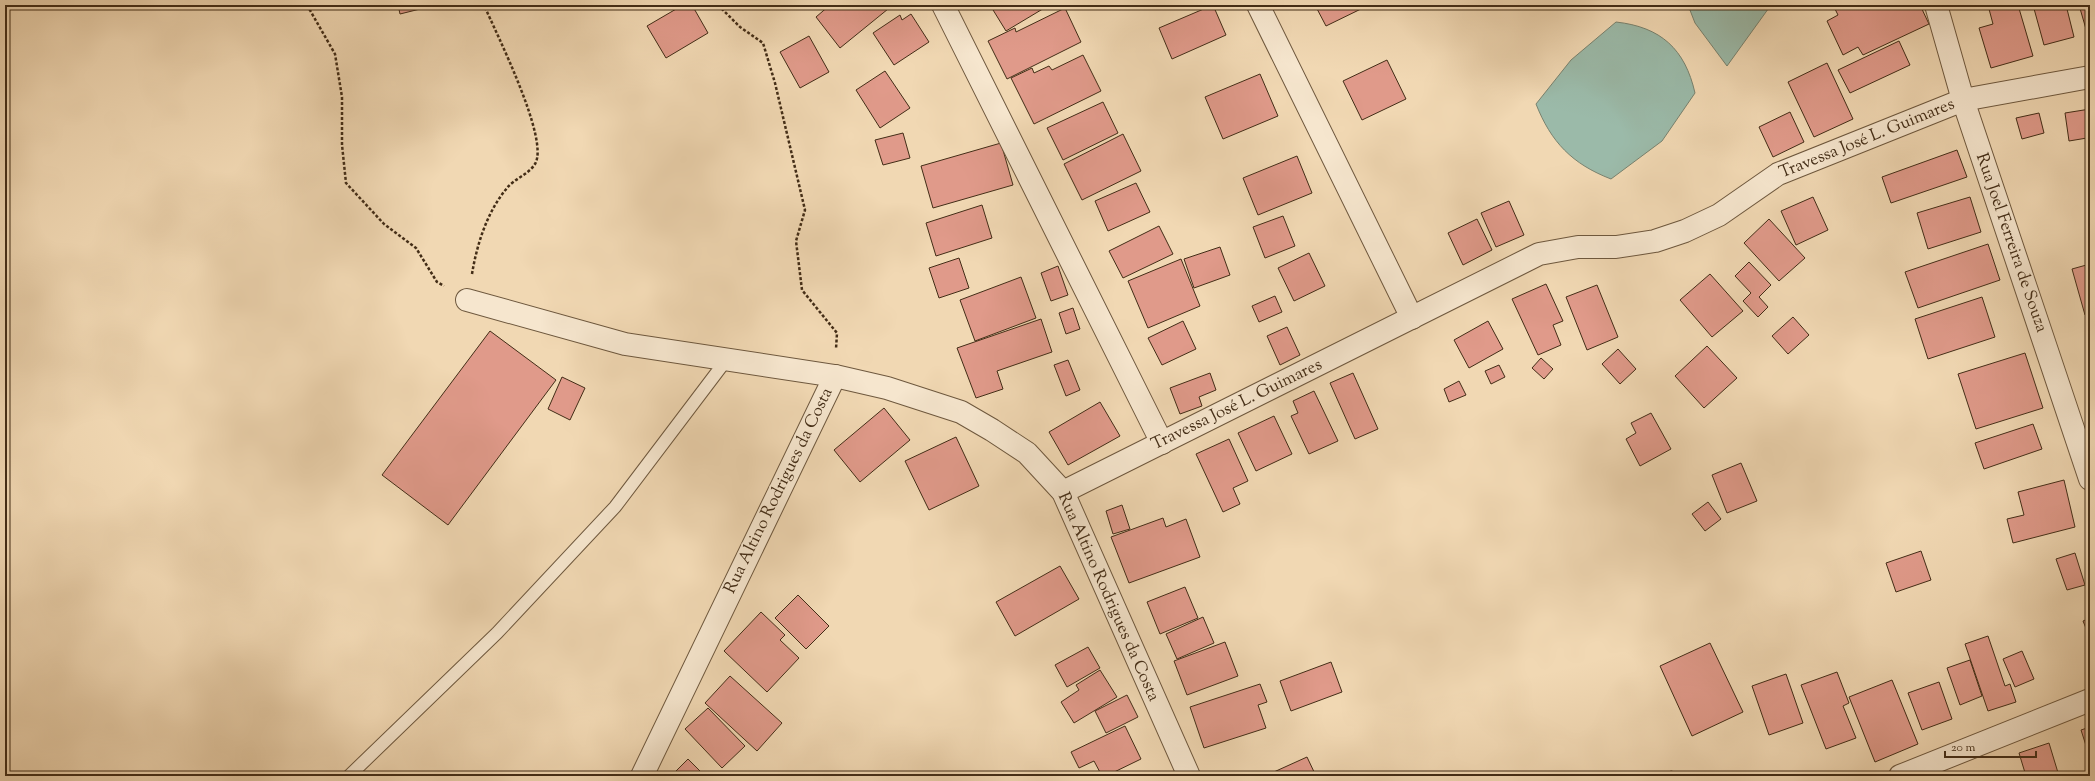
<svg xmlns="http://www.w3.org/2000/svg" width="2095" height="781" viewBox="0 0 2095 781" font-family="'Sorts Mill Goudy',serif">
<rect width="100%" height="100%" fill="#f1d8b3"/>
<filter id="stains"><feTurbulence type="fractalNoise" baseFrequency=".005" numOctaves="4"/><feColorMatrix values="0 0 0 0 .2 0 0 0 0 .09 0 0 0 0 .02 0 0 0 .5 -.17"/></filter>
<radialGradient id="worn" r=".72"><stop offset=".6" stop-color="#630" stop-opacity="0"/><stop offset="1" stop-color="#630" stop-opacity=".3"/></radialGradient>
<g fill="#9bbaa9" stroke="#78826f">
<polygon points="1688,5 1771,5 1727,66 1695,23"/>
<path d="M1616,22C1661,27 1685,49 1695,93L1662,141L1611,179C1572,164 1551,142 1536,104L1571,60Z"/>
</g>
<g fill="#e09a8a" stroke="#432d17">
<polygon points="398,5 432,5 432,6 400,14"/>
<polygon points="633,5 647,5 634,9"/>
<polygon points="683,5 692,5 708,33 666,58 647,26"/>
<polygon points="830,5 884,5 888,9 840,48 816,17"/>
<polygon points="990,5 1045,5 1046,7 1006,31"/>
<polygon points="1213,5 1226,35 1172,59 1159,28"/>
<polygon points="1315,5 1365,5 1365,7 1326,26"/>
<polygon points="1833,5 1920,5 1929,24 1863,55 1858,47 1843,55 1827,21 1838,15"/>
<polygon points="2001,5 2018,5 2033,56 1991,68 1979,28 1993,24 1989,9"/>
<polygon points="2033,5 2066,5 2074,37 2044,45"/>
<polygon points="2079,5 2090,5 2090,35 2088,36"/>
<polygon points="1065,8 1081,42 1007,79 988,41 1015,28 1016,32"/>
<polygon points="911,14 929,42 894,65 873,33 900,15 902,20"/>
<polygon points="809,36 829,72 800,88 780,52"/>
<polygon points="1899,41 1910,65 1850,93 1838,70"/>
<polygon points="1083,55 1101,91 1034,124 1011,78 1032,68 1034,73 1049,66 1052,70"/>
<polygon points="1387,60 1406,99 1362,120 1343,81"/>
<polygon points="1827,63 1853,119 1814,137 1788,82"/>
<polygon points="885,71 910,108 880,128 856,90"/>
<polygon points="1260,74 1278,116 1223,139 1205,97"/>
<polygon points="1103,102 1118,133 1063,160 1047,128"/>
<polygon points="2090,109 2090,158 2087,138 2069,141 2065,113"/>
<polygon points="1790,112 1804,142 1773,157 1759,127"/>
<polygon points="2039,113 2044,133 2022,139 2016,118"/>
<polygon points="903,133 910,158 883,165 875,140"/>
<polygon points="1123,134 1141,171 1082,200 1064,164"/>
<polygon points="1001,143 1013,185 933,208 921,166"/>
<polygon points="1957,150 1967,177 1891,203 1882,177"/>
<polygon points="1297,156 1312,193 1258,215 1243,178"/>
<polygon points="1136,183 1150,212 1108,231 1095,201"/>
<polygon points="1813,197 1828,230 1796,245 1781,211"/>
<polygon points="1970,197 1981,232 1928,249 1917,213"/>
<polygon points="1509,201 1524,235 1496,247 1481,213"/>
<polygon points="982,205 992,238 936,256 926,223"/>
<polygon points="1283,216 1295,246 1265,258 1253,227"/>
<polygon points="1477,219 1492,250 1463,265 1448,233"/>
<polygon points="1769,219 1805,258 1779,281 1744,243"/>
<polygon points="1159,226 1173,254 1123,278 1109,251"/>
<polygon points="1988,244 2000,280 1918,308 1905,272"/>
<polygon points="1220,247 1230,275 1194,288 1184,259"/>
<polygon points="1309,253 1325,286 1294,301 1278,268"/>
<polygon points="959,258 969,288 939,298 929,268"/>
<polygon points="1181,259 1200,306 1148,328 1128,281"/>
<polygon points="1749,262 1771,285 1759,297 1768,307 1758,317 1743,301 1751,293 1735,276"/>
<polygon points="2090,264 2090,314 2085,315 2072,269"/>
<polygon points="1058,266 1068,295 1051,301 1041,273"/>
<polygon points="1710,274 1743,311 1712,337 1680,300"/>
<polygon points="1021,277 1036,318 975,341 960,300"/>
<polygon points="1546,284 1563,321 1553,325 1561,345 1538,355 1512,299"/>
<polygon points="1597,285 1618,337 1587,350 1566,297"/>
<polygon points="1275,296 1282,312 1259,322 1252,306"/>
<polygon points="1982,297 1995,337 1928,359 1915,319"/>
<polygon points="1073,308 1080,329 1066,334 1059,313"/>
<polygon points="1793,317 1809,335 1788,354 1772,336"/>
<polygon points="1041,319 1052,352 997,371 1003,389 976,398 957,348"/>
<polygon points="1183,321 1196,349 1162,365 1148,338"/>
<polygon points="1488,321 1503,349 1469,368 1454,340"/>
<polygon points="1287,327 1300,355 1280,365 1267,336"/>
<polygon points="490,331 556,380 448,525 382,475"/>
<polygon points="1707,346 1737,378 1704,408 1675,376"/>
<polygon points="1618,349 1636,369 1620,384 1602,364"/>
<polygon points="2025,353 2043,408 1976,429 1958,374"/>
<polygon points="1541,358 1553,369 1544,379 1532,368"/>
<polygon points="1068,360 1080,390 1066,396 1054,365"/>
<polygon points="1499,365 1505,377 1491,384 1485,371"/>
<polygon points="1210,373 1216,390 1199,397 1202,406 1180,414 1170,388"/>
<polygon points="1353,373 1378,429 1355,439 1330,383"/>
<polygon points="562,377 585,388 570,420 548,409"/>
<polygon points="1459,381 1466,395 1449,402 1444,389"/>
<polygon points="1314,391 1338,441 1309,454 1291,416 1298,413 1293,401"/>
<polygon points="1100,402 1120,436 1068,465 1049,432"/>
<polygon points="884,408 910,440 860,482 834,450"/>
<polygon points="1651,413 1671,449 1640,466 1626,439 1636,433 1631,423"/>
<polygon points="1274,416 1292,454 1256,471 1238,433"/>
<polygon points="2033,424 2042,449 1984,469 1975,443"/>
<polygon points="956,437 979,486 929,510 905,461"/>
<polygon points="1229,439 1248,481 1233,488 1240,504 1223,512 1196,454"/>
<polygon points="1741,463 1757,501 1727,513 1712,475"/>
<polygon points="2064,480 2075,527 2013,543 2007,519 2024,515 2018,492"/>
<polygon points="1708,502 1721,519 1705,531 1692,514"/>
<polygon points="1122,505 1130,529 1113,534 1106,511"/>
<polygon points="1163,518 1166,527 1186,519 1200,557 1129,583 1111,537"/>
<polygon points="1921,551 1931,580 1896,592 1886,563"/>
<polygon points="2075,553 2085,585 2067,590 2056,559"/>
<polygon points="1060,566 1079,599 1015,636 996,602"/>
<polygon points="1185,587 1198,618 1160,634 1147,602"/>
<polygon points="798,595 829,626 806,649 775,618"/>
<polygon points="761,612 785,635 780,640 799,658 767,692 724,651"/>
<polygon points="1203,617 1214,643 1177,659 1166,634"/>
<polygon points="2090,618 2090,638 2083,621"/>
<polygon points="1988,636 2005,686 2010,684 2016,702 1988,711 1965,644"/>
<polygon points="1225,642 1238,676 1187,695 1174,661"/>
<polygon points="1710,643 1743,712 1692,736 1660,666"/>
<polygon points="1088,647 1100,668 1067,687 1055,665"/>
<polygon points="2022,651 2034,679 2015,687 2003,659"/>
<polygon points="1970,660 1982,696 1960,705 1947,668"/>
<polygon points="1331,662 1342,692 1291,711 1280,681"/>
<polygon points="1100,670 1117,697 1074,723 1061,702 1079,690 1076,685"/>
<polygon points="1837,672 1849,703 1843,706 1856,738 1826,749 1801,685"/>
<polygon points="1786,674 1803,723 1769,735 1752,686"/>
<polygon points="730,676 782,723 757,751 705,703"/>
<polygon points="1892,680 1918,744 1875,762 1849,697"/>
<polygon points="1939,682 1952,719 1922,730 1908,693"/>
<polygon points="1260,684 1267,702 1258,705 1266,728 1204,748 1190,707"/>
<polygon points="1127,695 1138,717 1106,733 1095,711"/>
<polygon points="708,708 745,746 722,768 685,729"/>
<polygon points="1125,726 1141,759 1106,776 1102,776 1094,761 1079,768 1071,752"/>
<polygon points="2090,727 2090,758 2081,730"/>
<polygon points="2049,743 2059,776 2026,776 2019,753"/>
<polygon points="1307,757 1316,776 1265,776"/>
<polygon points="688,759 705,776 671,776"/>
<polygon points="1671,771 1675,772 1681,776 1661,776"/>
</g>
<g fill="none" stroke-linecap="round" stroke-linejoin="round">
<g stroke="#6e583e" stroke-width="14">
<polyline id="service" points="349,776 497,633 615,507 727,359"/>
</g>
<g stroke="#6e583e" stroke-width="24">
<g id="minor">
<polyline points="943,5 1162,443"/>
<polyline points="1258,5 1412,318"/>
<polyline points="1936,5 1963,100 2090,479"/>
<polyline points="467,300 625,344 835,376 887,388 961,412 992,430 1027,453 1063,492 1189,776"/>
<polyline points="1063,492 1539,254 1578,247 1616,247 1655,241 1685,231 1719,215 1778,174 1963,100 2090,77"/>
<polyline points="642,776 835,376"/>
<polyline points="1900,776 2090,700"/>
</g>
</g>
<g stroke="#432d17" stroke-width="2.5" stroke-dasharray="3 2" stroke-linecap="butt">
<polyline points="307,5 335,54 342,97 342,145 346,183 384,224 416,248 437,282 444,286"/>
<polyline points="718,5 740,27 763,43 775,83 805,210 796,241 802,290 837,333 836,349"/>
<path d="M472,274C477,244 487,212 507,188C514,179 529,174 535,164C550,140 496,33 484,5"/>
</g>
<use href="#service" stroke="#f6e6ce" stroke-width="12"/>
<use href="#minor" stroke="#f6e6ce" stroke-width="22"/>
</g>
<g text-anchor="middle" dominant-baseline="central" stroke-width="3.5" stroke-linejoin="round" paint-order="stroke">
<g font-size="17" fill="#432d17" stroke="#f6e6ce">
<text transform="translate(1867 139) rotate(-22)">Travessa José L. Guimares</text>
<text transform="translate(2011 243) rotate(71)">Rua Joel Ferreira de Souza</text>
<text transform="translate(1237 405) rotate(-26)">Travessa José L. Guimares</text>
<text transform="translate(779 491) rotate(-64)">Rua Altino Rodrigues da Costa</text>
<text transform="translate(1108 597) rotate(66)">Rua Altino Rodrigues da Costa</text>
</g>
</g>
<rect width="2095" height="781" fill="none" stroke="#f1d8b3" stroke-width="20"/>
<rect x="6" y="6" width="2083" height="769" fill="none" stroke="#432d17" stroke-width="2"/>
<rect x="10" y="10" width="2075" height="761" fill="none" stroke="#432d17"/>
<path d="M1945 751v6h91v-6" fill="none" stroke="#432d17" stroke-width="2"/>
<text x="1951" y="751" font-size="12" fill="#432d17" stroke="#f6e6ce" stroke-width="3" paint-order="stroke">20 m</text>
<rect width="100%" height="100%" filter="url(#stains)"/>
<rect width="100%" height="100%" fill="url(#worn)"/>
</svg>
